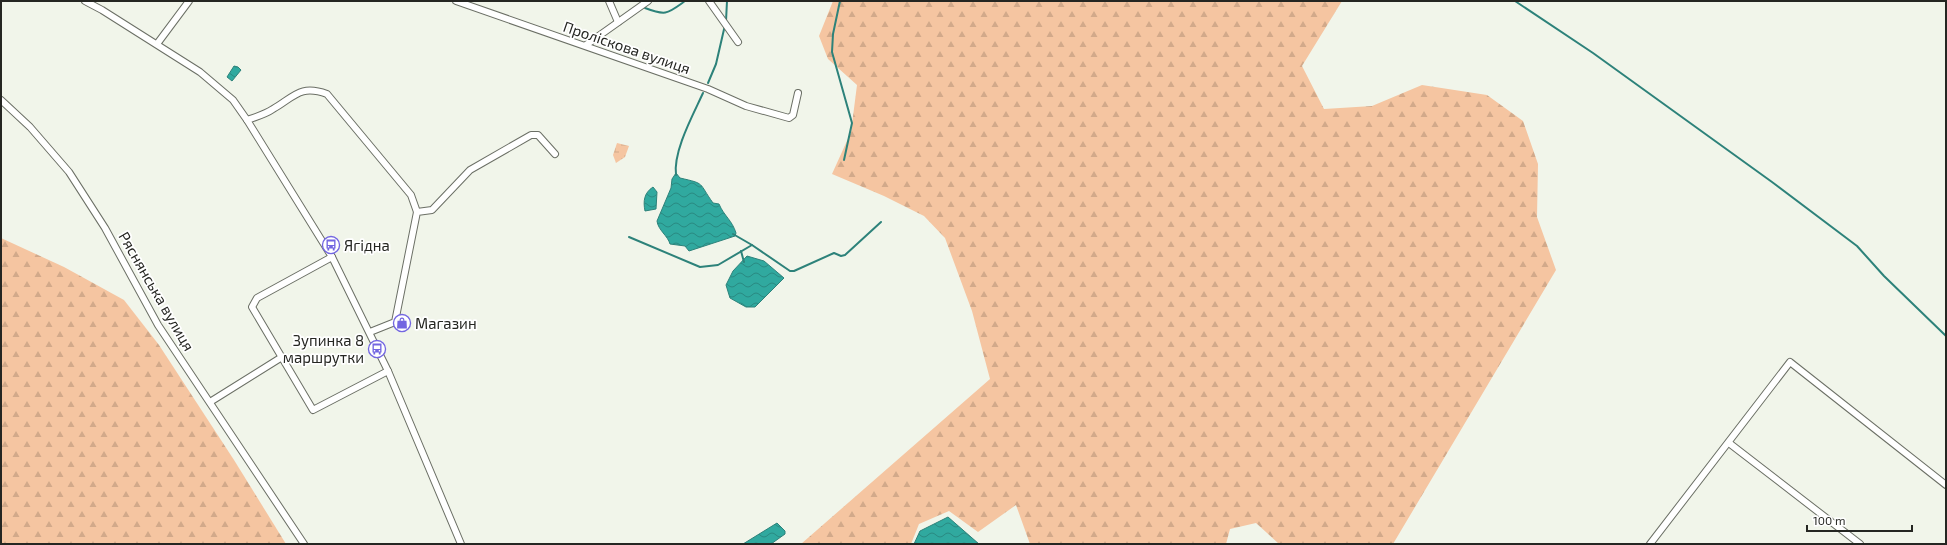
<svg xmlns="http://www.w3.org/2000/svg" width="1947" height="545" viewBox="0 0 1947 545" font-family="'Exo 2',sans-serif">
<defs>
<pattern id="forest-firs" width="22" height="20" patternUnits="userSpaceOnUse"><rect width="22" height="20" fill="#f5c5a1"/><path d="M5 1l3.5 6h-7zM16 11l3.5 6h-7z" fill="#d2a98a"/></pattern>
<pattern id="wetland-marsh" width="20" height="14" patternUnits="userSpaceOnUse"><rect width="20" height="14" fill="#f5c5a1"/><path d="M1 5h8M5 5V1M11 12h8M15 12V8" fill="none" stroke="#d2a98a"/></pattern>
<pattern id="water-waves" width="16" height="10" patternUnits="userSpaceOnUse"><rect width="16" height="10" fill="#30a99f"/><path d="M0 5q4-4 8 0t8 0" fill="none" stroke="#298981"/></pattern>
</defs>
<rect width="100%" height="100%" fill="#f1f5ea"/>
<g fill="url(#forest-firs)">
<polygon points="833,1 1342,1 1302,66 1324,109 1372,106 1422,85 1487,95 1523,121 1538,164 1537,217 1556,270 1393,544 1279,544 1256,523 1230,529 1226,544 1030,544 1016,505 978,532 949,511 919,524 911,544 801,544 990,379 972,311 945,238 924,216 884,196 832,174 851,132 857,85 828,59 819,36"/>
<polygon points="1,238 64,267 124,300 159,345 234,460 286,544 1,544"/>
</g>
<polygon fill="url(#wetland-marsh)" points="617,143 629,146 625,157 616,163 613,155"/>
<g fill="url(#water-waves)" stroke="#2d827a">
<polygon points="234,66 238,67 241,70 232,81 227,77"/>
<path d="M676,173L680,178C706,184 698,182 713,203L719,204C724,216 732,220 736,233L735,236L689,251L685,246L670,244C668,236 658,230 657,221L671,188L672,179Z"/>
<path d="M653,187L657,192L656,209L645,211C643,201 644,193 653,187Z"/>
<polygon points="747,256 764,261 784,278 755,307 746,307 730,298 726,285 733,271"/>
<polygon points="948,517 979,544 914,544 920,531"/>
<polygon points="777,523 785,531 785,534 771,544 743,544"/>
</g>
<g fill="none" stroke-linecap="round" stroke-linejoin="round">
<g stroke="#2d827a" stroke-width="2">
<polyline points="840,1 833,34 832,52 852,123 844,160"/>
<polyline points="1515,1 1593,53 1772,182 1857,246 1884,276 1946,336"/>
<path d="M645,8C666,16 667,14 685,1"/>
<polyline points="726,21 727,1"/>
<polyline points="708,83 716,64 725,25"/>
<path d="M676,175C673,151 693,115 703,93"/>
<polyline points="733,234 752,245 790,271 794,271 834,253 841,256 845,255 881,222"/>
<polyline points="629,237 700,267 718,265 752,245"/>
<polyline points="741,251 744,262"/>
</g>
<g stroke="#6b6f65" stroke-width="8">
<g id="minor">
<polyline points="85,1 102,10 200,72 233,100 247,120 332,257 388,371 461,544"/>
<polyline points="456,1 708,89 746,106 789,118 793,115 798,93"/>
<polyline points="609,1 618,22"/>
<polyline points="709,1 738,42"/>
<polyline points="157,44 189,1"/>
<polyline points="586,45 648,1"/>
<polyline points="1,100 30,127 69,172 105,228 158,325 304,544"/>
<path d="M247,120C256,117 266,114 273,109C294,97 300,84 327,94L411,195L417,212"/>
<polyline points="332,257 257,298 252,307 313,410 388,371"/>
<polyline points="370,332 395,322 417,212 432,210 470,170 531,135 538,135 555,154"/>
<polyline points="210,402 282,357"/>
<polyline points="1729,443 1860,544"/>
<polyline points="1650,544 1790,362 1946,485"/>
</g>
</g>
<use href="#minor" stroke="#fff" stroke-width="6"/>
</g>
<defs>
<g id="bus-ring" transform="scale(0.9)"><circle r="9.5" fill="#fff" stroke="#7366e1" stroke-width="1.5"/><path d="M-5-6H5V4H4V6H2V4H-2V6H-4V4H-5ZM-3.5-4V0h7V-4ZM-3.5 1.2v1.5H-2V1.2ZM2 1.2v1.5H3.5V1.2Z" fill="#7366e1"/></g>
<g id="shop-ring" transform="scale(0.9)"><circle r="9.5" fill="#fff" stroke="#7366e1" stroke-width="1.5"/><path d="M-5-2.5h2.3a2.7 3.5 0 0 1 5.4 0H5L5.5 6h-11ZM-1.5-2.5h3a1.5 2.3 0 0 0-3 0Z" fill="#7366e1"/></g>
</defs>
<g fill-rule="evenodd">
<use href="#bus-ring" x="331" y="245"/>
<use href="#shop-ring" x="402" y="323"/>
<use href="#bus-ring" x="377" y="349"/>
</g>
<g text-anchor="middle" dominant-baseline="central" stroke-width="3.5" stroke-linejoin="round" paint-order="stroke">
<g font-size="15" fill="#252622" stroke="#fff">
<text transform="translate(627 47) rotate(19)">Проліскова вулиця</text>
<text transform="translate(157 291) rotate(60)">Ряснянська вулиця</text>
</g>
<g font-size="15" fill="#252622" stroke="#fff" text-anchor="start">
<text x="344" y="245">Ягідна</text>
<text x="415" y="323">Магазин</text>
<text x="364" y="340" text-anchor="end">Зупинка 8<tspan x="364" dy="17">маршрутки</tspan></text>
</g>
</g>
<rect width="1947" height="545" fill="none" stroke="#252622" stroke-width="4"/>
<path d="M1807 525v6h105v-6" fill="none" stroke="#252622" stroke-width="2"/>
<text x="1813" y="525" font-size="12" fill="#252622" stroke="#ffffff" stroke-width="3" paint-order="stroke">100 m</text>
</svg>
